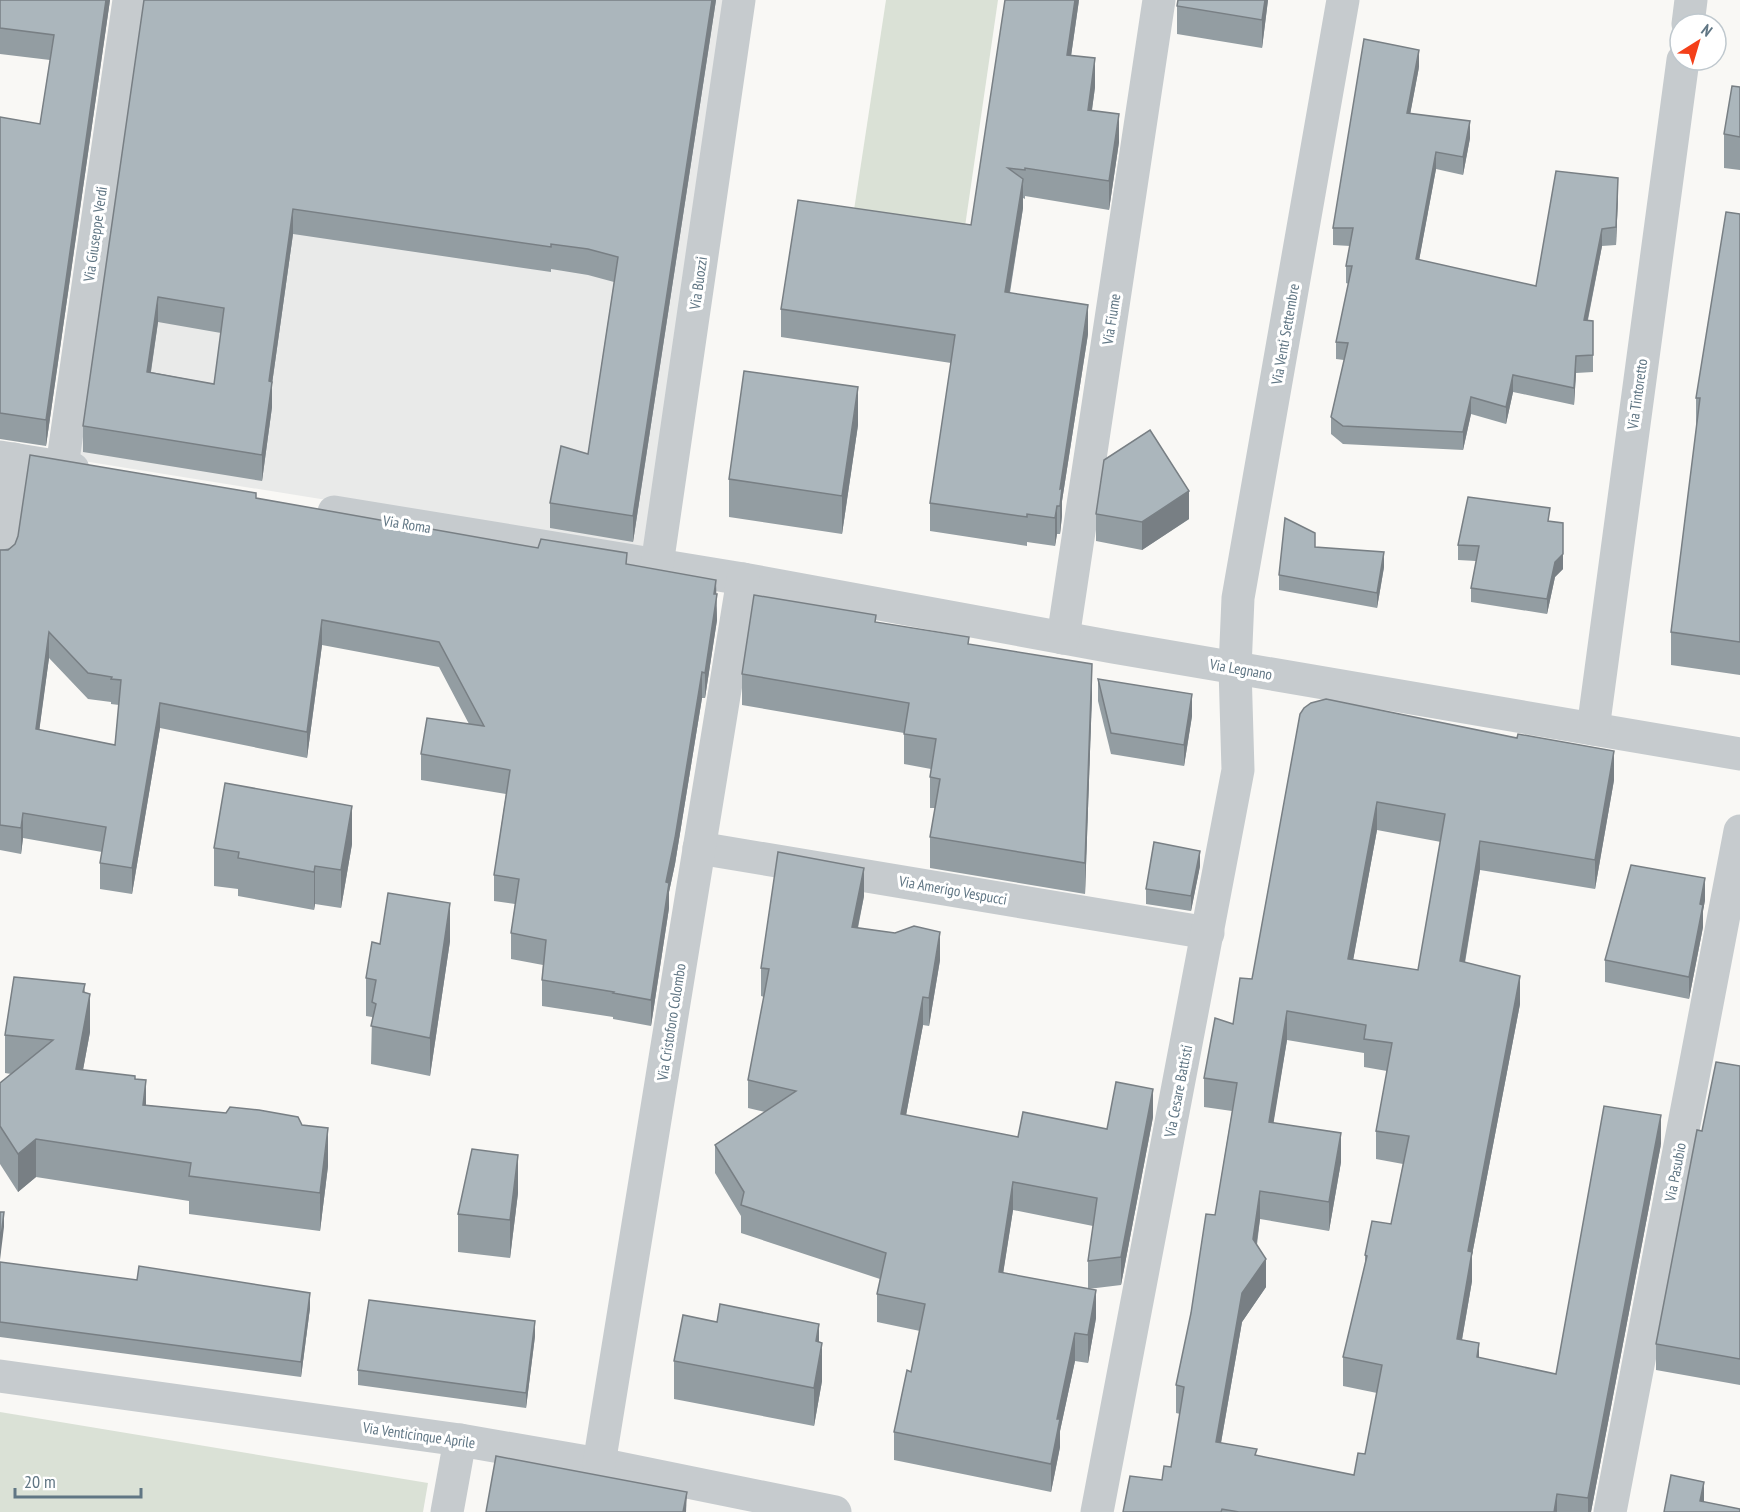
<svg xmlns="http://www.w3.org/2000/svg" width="1740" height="1512" viewBox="0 0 1740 1512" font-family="'PT Sans Narrow',sans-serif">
<rect width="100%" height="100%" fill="#f9f8f5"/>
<polygon fill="#e9eae9" points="137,0 731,0 651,552 71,459"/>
<g fill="#dae1d6">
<polygon points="886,0 998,0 962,247 852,223"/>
<polygon points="0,1412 428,1483 423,1512 0,1512"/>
</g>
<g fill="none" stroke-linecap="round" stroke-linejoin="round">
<g stroke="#c6cbce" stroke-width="33">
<polyline points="1688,24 1691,0"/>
<polyline points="0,457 73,469"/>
<polyline points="62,467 129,0"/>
<polyline points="334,512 743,579 1113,647 1740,754"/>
<polyline points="0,558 14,459"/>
<polyline points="657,565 739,0"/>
<polyline points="1063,638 1159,0"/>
<polyline points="1593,729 1683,60"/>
<polyline points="699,848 1208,933"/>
<polyline points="0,1376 460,1440 599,1464 835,1512"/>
<polyline points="599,1464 743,579"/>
<polyline points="447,1512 460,1440"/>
<polyline points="1097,1512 1238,770 1235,668 1238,598 1343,0"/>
<polyline points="1610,1512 1740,831"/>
</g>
</g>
<g fill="#939da2" fill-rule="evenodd">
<polygon points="0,0 110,0 46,446 0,439 0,117 40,124 50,60 0,54"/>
<path d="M144,0H716L633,542L550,528V503L588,454L614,282L588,275L551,269V272L293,234L272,384V407L262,481L83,452V426ZM158,322L221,333L214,384L151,372Z"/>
<polygon points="1079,0 1071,56 1095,87 1092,110 1119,142 1109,210 1025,196 1025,199 1023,198 1023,208 1010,293 1088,334 1062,501 1062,516 1060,534 1057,534 1055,546 1027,542 1027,546 930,531 930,503 951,363 781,337 781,309 971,225"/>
<polygon points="1268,0 1262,48 1177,34 1177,6"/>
<polygon points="1419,67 1410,114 1470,138 1463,175 1436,169 1419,260 1536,286 1618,195 1616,245 1602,246 1588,320 1593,321 1593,372 1576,373 1574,405 1513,392 1506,424 1471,414 1463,450 1343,444 1331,434 1331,417 1344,360 1336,359 1336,342 1349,284 1346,283 1346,266 1350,246 1333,245 1333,228"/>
<polygon points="1740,87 1740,170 1724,168 1724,134"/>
<polygon points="1740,214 1740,675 1671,665 1671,632 1696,431 1696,398"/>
<polygon points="858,425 842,534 729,517 729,479"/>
<path d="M256,498L627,564L716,594L717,620L705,698H702L675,864L669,892V908L651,1026L613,1019V1017L542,1006V980L543,965L511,959V933L515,904L494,901V875L506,794L421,780V754L469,724L439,667L322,645L307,758L160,728L132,894L100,889V863L102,852L23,838L21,854L0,850V550ZM49,658L88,699L111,702V704L119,705L115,745L39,730Z"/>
<polygon points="1096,514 1189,519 1142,550 1096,541"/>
<polygon points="1550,522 1563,569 1555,577 1547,614 1471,602 1471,588 1476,561 1458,560 1458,545"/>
<polygon points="1315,547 1384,567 1377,608 1279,590 1279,575"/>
<polygon points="876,622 969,644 1092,695 1085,894 930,868 930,837 935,808 930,808 930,777 931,769 904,764 904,733 742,705 742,674"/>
<polygon points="1098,679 1192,716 1184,766 1111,754 1098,701"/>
<path d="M1300,714L1614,780L1595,889L1480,870L1465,963L1520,1004L1472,1255V1281L1462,1340L1479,1358L1556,1374L1661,1144L1591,1512H1123L1162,1480L1171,1467L1180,1414L1176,1413V1385L1215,1215L1232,1111L1204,1107V1078L1233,1024L1252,979ZM1377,830L1441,842L1418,970L1353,960ZM1287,1040L1364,1053V1067L1387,1071L1376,1131V1159L1403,1164L1391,1224L1365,1255V1264L1343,1357V1386L1377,1393L1365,1454L1354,1475L1257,1456L1221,1443L1242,1322L1266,1287L1257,1245L1260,1219L1329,1231L1341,1162L1273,1123Z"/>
<polygon points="352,844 341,908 315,904 314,910 238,896 238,889 214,886 214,848"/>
<polygon points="1200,866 1191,911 1146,904 1146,889"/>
<polygon points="864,896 858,928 940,960 929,1026 923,1025 906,1115 1018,1137 1107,1129 1153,1117 1121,1285 1088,1289 1088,1261 1093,1226 1013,1210 1003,1273 1096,1318 1088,1363 1075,1361 1060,1431 1060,1447 1051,1492 894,1460 894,1432 911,1372 920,1331 877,1322 877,1294 880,1279 741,1233 741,1216 715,1173 715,1145 765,1112 748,1108 748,1080 764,997 761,996 761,968"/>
<polygon points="1705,900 1703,911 1703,927 1689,999 1605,982 1605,960"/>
<polygon points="450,941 430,1076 371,1064 372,1017 366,1016 366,978 380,944"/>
<polygon points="85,993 90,1032 83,1070 135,1079 146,1105 302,1125 328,1166 320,1231 189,1214 189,1201 36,1177 18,1192 0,1164 0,1083 11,1074 5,1073 5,1035"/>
<polygon points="1740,1066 1740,1385 1656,1370 1656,1344"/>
<polygon points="518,1193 510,1258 458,1252 458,1214"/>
<polygon points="0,1262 310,1308 301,1377 0,1337"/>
<polygon points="535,1336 526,1408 358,1385 358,1370"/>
<polygon points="819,1342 822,1381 814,1426 674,1399 674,1361"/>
</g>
<g fill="#787f84">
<polygon points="106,0 110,0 46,446 46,420"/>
<polygon points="712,0 716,0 633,542 633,516"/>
<polygon points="1075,0 1079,0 1067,84 1067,55"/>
<polygon points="1265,0 1268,0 1262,48 1262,20"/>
<polygon points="1419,50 1419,67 1407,131 1407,113"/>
<polygon points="1095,58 1095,87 1088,138 1088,110"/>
<polygon points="1119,114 1119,142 1109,210 1109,181"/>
<polygon points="1470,121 1470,138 1463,175 1463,157"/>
<polygon points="1436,152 1436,169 1416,277 1416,259"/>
<polygon points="1618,178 1618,195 1616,245 1616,227"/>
<polygon points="1023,179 1023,208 1005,320 1005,292"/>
<polygon points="293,209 293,234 272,384 272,407 262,481 262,455 269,381"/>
<polygon points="1602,229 1602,246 1584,338 1584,320"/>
<polygon points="158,297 158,322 147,397 147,372"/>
<polygon points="1088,305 1088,334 1062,501 1062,516 1060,534 1060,489"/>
<polygon points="1576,356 1576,373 1574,405 1574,388"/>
<polygon points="1513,375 1513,392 1506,424 1506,407"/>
<polygon points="858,387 858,425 842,534 842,496"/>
<polygon points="1471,397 1471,414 1463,450 1463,432"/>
<polygon points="1189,491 1189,519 1142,550 1142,522"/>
<polygon points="1057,506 1057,534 1055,546 1055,518"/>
<polygon points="1563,523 1563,569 1555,577 1547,614 1547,599"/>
<polygon points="1384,552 1384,567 1377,608 1377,593"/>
<polygon points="716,580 717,620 705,698 705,673"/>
<polygon points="322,620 322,645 307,758 307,732"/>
<polygon points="49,632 49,658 36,755 36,729"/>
<polygon points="1092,664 1092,695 1085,894 1085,863"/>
<polygon points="702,672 702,698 675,864 669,892 669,908 651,1026 651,1000 666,882"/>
<polygon points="1192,694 1192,716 1184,766 1184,745"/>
<polygon points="160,703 160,728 132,894 132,868"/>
<polygon points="1614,751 1614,780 1595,889 1595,860"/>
<polygon points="1377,802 1377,830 1348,988 1348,959"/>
<polygon points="352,806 352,844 341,908 341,870"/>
<polygon points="23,813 23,838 21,854 21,828"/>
<polygon points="1480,841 1480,870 1460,990 1460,961"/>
<polygon points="1200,851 1200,866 1191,911 1191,896"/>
<polygon points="315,866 315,904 314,910 314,872"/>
<polygon points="864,868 864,896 852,955 852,927"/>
<polygon points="1705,878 1705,900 1703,911 1703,927 1689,999 1689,977 1700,904"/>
<polygon points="450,903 450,941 430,1076 430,1038"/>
<polygon points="940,932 940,960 929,1026 929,998"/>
<polygon points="1520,976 1520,1004 1472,1255 1472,1281 1457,1368 1457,1339 1468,1251"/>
<polygon points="85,984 84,1023 90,994 90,1032 76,1107 76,1069"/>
<polygon points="923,997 923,1025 901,1142 901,1114"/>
<polygon points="1287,1011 1287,1040 1269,1151 1269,1122"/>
<polygon points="146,1080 146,1118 143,1105"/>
<polygon points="1153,1089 1153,1117 1121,1285 1121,1257"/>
<polygon points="1661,1115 1661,1144 1591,1512 1588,1512 1588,1498"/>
<polygon points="328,1128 328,1166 320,1231 320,1193"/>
<polygon points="1341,1133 1341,1162 1329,1231 1329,1202"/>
<polygon points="36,1139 36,1177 18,1192 18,1154"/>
<polygon points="518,1155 518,1193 510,1258 510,1220"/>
<polygon points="1013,1182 1013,1210 999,1300 999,1272"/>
<polygon points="1260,1191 1260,1219 1253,1268 1253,1239"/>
<polygon points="4,1212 4,1227 0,1260 0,1245"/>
<polygon points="1266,1259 1266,1287 1242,1322 1216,1471 1216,1442 1242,1293"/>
<polygon points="1096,1290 1096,1318 1088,1363 1088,1335"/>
<polygon points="310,1293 310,1308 301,1377 301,1362"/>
<polygon points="535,1321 535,1336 526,1408 526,1393"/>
<polygon points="819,1324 819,1362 822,1343 822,1381 814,1426 814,1388 816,1341"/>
<polygon points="1075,1333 1075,1361 1060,1431 1060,1447 1051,1492 1051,1464 1057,1419"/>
<polygon points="1479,1343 1479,1372 1477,1357"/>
<polygon points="1704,1482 1704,1512 1700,1501"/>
<polygon points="687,1492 686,1512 683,1512"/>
<polygon points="1557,1494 1557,1512 1554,1512"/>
</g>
<g fill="#abb6bc" stroke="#787f84" stroke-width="1.5" fill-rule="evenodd">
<polygon points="0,0 106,0 46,420 0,413 0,117 40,124 54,35 0,28"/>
<path d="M144,0H712L633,516L550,503L561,446L588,454L618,257L588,249L551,244V247L293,209L269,381L272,382L262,455L83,426ZM158,297L224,308L214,384L147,372Z"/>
<polygon points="1005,0 1075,0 1067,55 1095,58 1088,110 1119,114 1109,181 1025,168 1025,170 1008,168 1023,179 1005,292 1088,305 1060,489 1062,488 1060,506 1057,506 1055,518 1027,514 1027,517 930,503 955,335 781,309 798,200 971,225"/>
<polygon points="1178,0 1265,0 1262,20 1177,6"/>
<polygon points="1364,39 1419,50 1407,113 1470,121 1463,157 1436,152 1416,259 1536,286 1556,171 1618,178 1616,227 1602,229 1584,320 1593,321 1593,355 1576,356 1574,388 1513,375 1506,407 1471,397 1463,432 1343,426 1331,417 1348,343 1336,342 1352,266 1346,266 1353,228 1333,228"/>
<polygon points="1732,86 1740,87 1740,137 1724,134"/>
<polygon points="1726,212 1740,214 1740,642 1671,632 1700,398 1696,398"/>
<polygon points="744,371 858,387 842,496 729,479"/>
<polygon points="1150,430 1189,491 1142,522 1096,514 1104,460"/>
<path d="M30,455L256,493V498L538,548L541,539L627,553L626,564L716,580L714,594H717L705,673L702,672L675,838L666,882L669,883L651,1000L613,993L614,992L542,980L546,940L511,933L519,879L494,875L510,770L421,754L427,718L484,726L439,642L322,620L307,732L160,703L132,868L100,863L106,827L23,813L21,828L0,825V550H8L15,544L18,536ZM49,632L88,673L112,677L111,679L121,680L115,745L36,729Z"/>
<polygon points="1468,497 1550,508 1548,521 1563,523 1563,554 1555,562 1547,599 1471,588 1479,546 1458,545"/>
<polygon points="1285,518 1315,533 1315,547 1384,552 1377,593 1279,575"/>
<polygon points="754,595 876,615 875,622 969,637 968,644 1092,664 1085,863 930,837 940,779 930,777 936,739 904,734 909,703 742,674"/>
<polygon points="1098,679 1192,694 1184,745 1111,733"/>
<path d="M1326,699L1517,738L1518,734L1614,751L1595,860L1480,841L1460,961L1520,976L1468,1251L1472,1252L1457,1339L1479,1343L1477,1357L1556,1374L1604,1106L1661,1115L1588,1498L1557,1494L1554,1512H1239L1222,1509L1221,1512H1123L1130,1476L1162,1480L1164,1466L1171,1467L1184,1387L1176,1385L1191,1313L1206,1214L1215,1215L1237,1083L1204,1078L1215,1018L1233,1024L1240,978L1252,979L1300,714L1304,708L1311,703ZM1377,802L1445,814L1418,970L1348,959ZM1287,1011L1366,1025L1364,1039L1392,1043L1376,1131L1409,1136L1391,1224L1372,1221L1365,1255L1367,1256L1343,1357L1382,1365L1365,1454L1358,1453L1354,1475L1255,1455L1257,1449L1216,1442L1242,1293L1266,1259L1253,1239L1260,1191L1329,1202L1341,1133L1269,1122Z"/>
<polygon points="225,783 352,806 341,870 315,866 314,872 238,858 239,852 214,848"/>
<polygon points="1154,842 1200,851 1191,896 1146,889"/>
<polygon points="778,852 864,868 852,927 895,933 914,926 940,932 929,998 923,997 901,1114 1018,1137 1023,1112 1107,1129 1116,1082 1153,1089 1121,1257 1088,1261 1097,1198 1013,1182 999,1272 1096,1290 1088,1335 1075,1333 1057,1419 1060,1419 1051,1464 894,1432 907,1370 911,1372 925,1304 877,1294 886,1253 741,1205 744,1192 715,1145 796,1091 748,1080 769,969 761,968"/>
<polygon points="1631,865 1705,878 1700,904 1703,905 1689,977 1605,960"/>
<polygon points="388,893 450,903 430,1038 371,1026 376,1004 372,1002 376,980 366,978 372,942 380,944"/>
<polygon points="14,977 85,984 83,992 90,994 76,1069 135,1076 135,1079 146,1080 143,1105 226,1113 230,1107 259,1110 298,1117 302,1125 328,1128 320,1193 189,1176 191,1163 36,1139 18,1154 0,1126 0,1083 53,1040 5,1035"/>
<polygon points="1716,1062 1740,1066 1740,1359 1656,1344 1697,1130 1702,1131"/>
<polygon points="472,1149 518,1155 510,1220 458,1214"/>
<polygon points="0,1212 4,1212 0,1245"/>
<polygon points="0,1262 137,1280 139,1266 310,1293 301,1362 0,1322"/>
<polygon points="369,1300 535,1321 526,1393 358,1370"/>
<polygon points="720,1304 819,1324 816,1341 822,1343 814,1388 674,1361 683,1315 717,1322"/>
<polygon points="496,1456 687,1492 683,1512 486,1512"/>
<polygon points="1671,1475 1704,1482 1700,1501 1740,1509 1740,1512 1664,1512"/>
</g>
<g text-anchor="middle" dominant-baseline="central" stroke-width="6" stroke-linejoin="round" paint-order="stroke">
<g font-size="15" fill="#607684" stroke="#fff">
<text transform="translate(95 234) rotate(-82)">Via Giuseppe Verdi</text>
<text transform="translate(698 283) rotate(-82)">Via Buozzi</text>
<text transform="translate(1111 319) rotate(-81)">Via Fiume</text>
<text transform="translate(1285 334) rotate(-80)">Via Venti Settembre</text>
<text transform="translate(1637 394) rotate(-82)">Via Tintoretto</text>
<text transform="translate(407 524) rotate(9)">Via Roma</text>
<text transform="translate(1241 669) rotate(10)">Via Legnano</text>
<text transform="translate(953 890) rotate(10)">Via Amerigo Vespucci</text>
<text transform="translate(671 1022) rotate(-81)">Via Cristoforo Colombo</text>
<text transform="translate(1178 1091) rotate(-79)">Via Cesare Battisti</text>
<text transform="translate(1675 1172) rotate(-79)">Via Pasubio</text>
<text transform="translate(419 1435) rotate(8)">Via Venticinque Aprile</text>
</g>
</g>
<g transform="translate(1698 42) rotate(37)"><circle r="28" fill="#ffffff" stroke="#bfc8ce" stroke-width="1.5"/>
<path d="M0-4.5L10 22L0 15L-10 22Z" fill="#f4401a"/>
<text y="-9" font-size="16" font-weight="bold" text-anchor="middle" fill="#607684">N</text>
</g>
<path d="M15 1488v9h126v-9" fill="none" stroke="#607684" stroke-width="3"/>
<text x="24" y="1488" font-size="18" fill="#607684" stroke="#ffffff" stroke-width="4.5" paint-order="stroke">20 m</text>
</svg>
